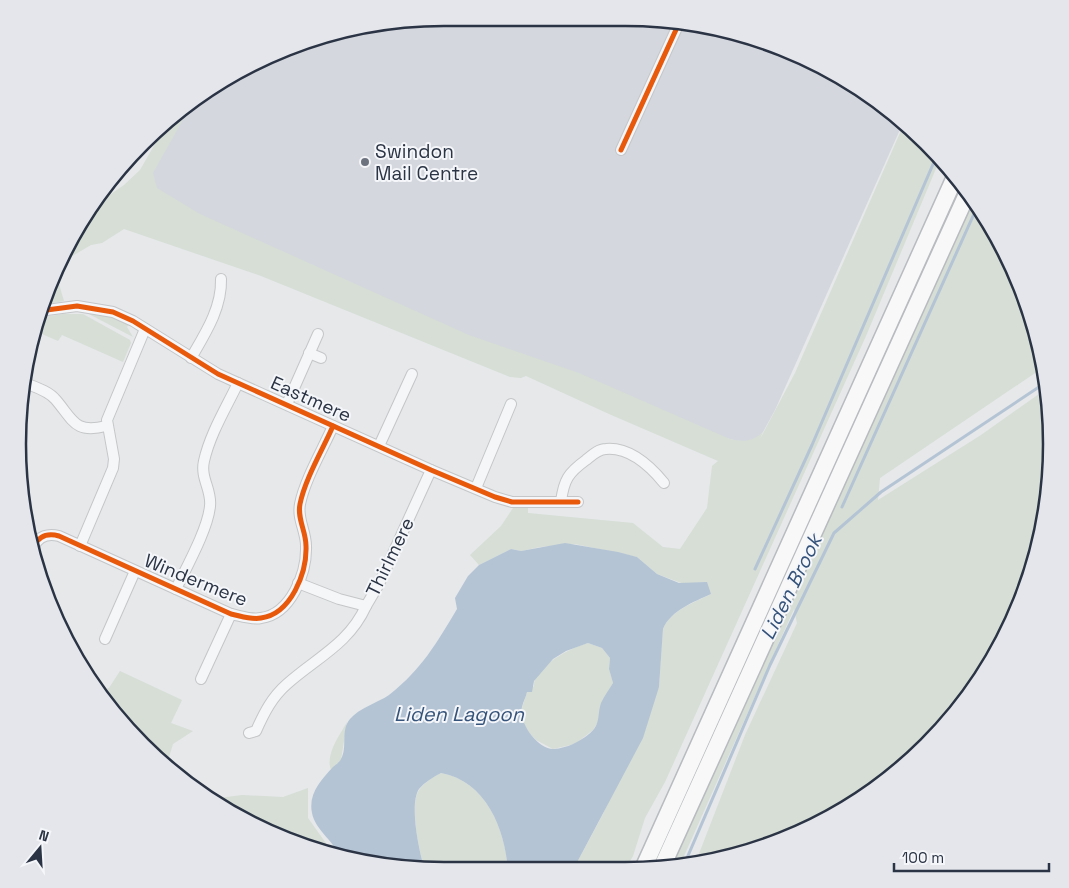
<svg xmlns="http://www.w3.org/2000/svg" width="1069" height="888" viewBox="0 0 1069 888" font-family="'Space Grotesk',sans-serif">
<rect width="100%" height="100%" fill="#e6e8ea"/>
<polygon fill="#d4d7dd" points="444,18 680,21 813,61 902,125 775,410 763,432 755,440 742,442 730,439 536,378 143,189 169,122 231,75 334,32"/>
<g fill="#d6ded6">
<path d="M179,114L185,116L153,173L157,188L200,214L469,335L579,373L730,439C744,442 752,442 763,432L760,439L795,373L903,126L927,143L940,159L866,336L665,782L645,818L633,856L625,870H573L603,814L659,687L663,629C671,610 694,603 711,594L657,574L637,557L575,544L540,547L521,551L511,549L479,565L470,555L501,526L513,508L528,507V513L633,523L663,547L680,549L707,508L712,466L718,461L609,414L526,376L521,378L510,377L261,276L124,229L102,243L91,245L62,262L64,266L59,270L88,210L124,185L140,170L167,123Z"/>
<polygon points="959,182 963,187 655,868 649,868"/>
<path d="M971,197L979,207L1019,281L1044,367L880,478L878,500L981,435L1046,389L1051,444L1043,527L1019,607L980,681L927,745L912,757L901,762C889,788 816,826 789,838C764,849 735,854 708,862L695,864L745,735L797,623L794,609L680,865L670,866Z"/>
<polygon points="56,274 64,301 41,305"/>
<polygon points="85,312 114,317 129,324 127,327 133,337"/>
<polygon points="63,314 83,314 130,340 131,343 123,362 62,335 58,341 35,331 38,318"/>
<path d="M588,643L602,648L610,658L609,669L613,683L601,705L598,722L593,730L575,744L553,749L536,740L526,729L522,716V708L527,692L534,686C533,666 573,647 588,643Z"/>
<polygon points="120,671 182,700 171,723 193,731 173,744 166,767 95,688 103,690 109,688"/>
<path d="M347,722L341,760L331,770C325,754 340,735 347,722Z"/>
<path d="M441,773C486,781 505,829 508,870H425C419,852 409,804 419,790C425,782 433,777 441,773Z"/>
<path d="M308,788V818L333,853C291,845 246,824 211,799L242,795L283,797Z"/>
</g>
<path fill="#b4c4d5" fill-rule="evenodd" d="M565,543L618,552L637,557L657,574L679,583L707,582L711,594C694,602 671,610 663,629L659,687L643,738L573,870H508C505,829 486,781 441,773C433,777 425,782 419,789C409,804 419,852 425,870L339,854C332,840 315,829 312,813C308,794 321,780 333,767C335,765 340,762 341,759C348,747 340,731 350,719C359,708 377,703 389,695C422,669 436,644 457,609L455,598L468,576L479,565L511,549L521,551ZM588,643L602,648L610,658L609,669L613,683C609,690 604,696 601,703C597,715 601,725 589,734C579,742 567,748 554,749C538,750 518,722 522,707C523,702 526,697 527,692H532L534,681L553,659L566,651Z"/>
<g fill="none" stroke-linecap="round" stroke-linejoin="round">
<g stroke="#b4c4d5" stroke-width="3">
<polyline points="842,507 978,205"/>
<polyline points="755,569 812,445 937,155"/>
<polyline points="684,865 770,665 834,533 881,492 1045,383"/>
</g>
<g stroke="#c4c6c8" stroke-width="12">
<g id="minor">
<polyline points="621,150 680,21"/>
<polyline points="39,311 77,306 113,312 133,321 218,374 431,470 495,497 512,502 578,502"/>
<polyline points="309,353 321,358"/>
<path d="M191,358C205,334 222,308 221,279"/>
<path d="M25,383C35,387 49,391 56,400C73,420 75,434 106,426"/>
<polyline points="287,404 318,334"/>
<polyline points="379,446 412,374"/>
<polyline points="476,488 511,404"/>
<path d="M561,501C564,480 568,473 586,460C591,456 598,449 606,449C630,447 650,466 664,483"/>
<path d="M34,546C39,536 48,533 59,536L231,614C241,616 251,620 261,618C291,614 307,573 306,546C306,531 297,519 300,504C305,479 323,449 333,426"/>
<polyline points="80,546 113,468 114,459 107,420 145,329"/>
<polyline points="298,583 339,599 366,606 379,584 431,470"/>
<path d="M176,589C186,568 208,529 210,506C212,490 200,478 204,461C210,434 226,408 238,383"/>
<polyline points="105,639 135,571"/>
<polyline points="201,679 231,614"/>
<path d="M249,733L256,731C264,713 272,697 287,684C316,658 349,644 366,606"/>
</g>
</g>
<g stroke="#b8bbbf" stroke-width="19">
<g id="trunk">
<polyline points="662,867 968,192"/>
<polyline points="643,869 955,177"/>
</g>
</g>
<use href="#minor" stroke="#f5f6f7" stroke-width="10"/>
<use href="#trunk" stroke="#f8f8f8" stroke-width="16"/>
<g stroke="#f4f6f9" stroke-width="8">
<g id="cycleway">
<polyline points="621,150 680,21"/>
<polyline points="39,311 77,306 113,312 133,321 218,374 431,470 495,497 512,502 578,502"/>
<path d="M34,546C39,536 48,533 59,536L231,614C241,616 251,620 261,618C291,614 307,573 306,546C306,531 297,519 300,504C305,479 323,449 333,426"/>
</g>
</g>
<use href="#cycleway" stroke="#e8590c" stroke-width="5"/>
</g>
<circle fill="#6c737f" stroke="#f4f6f9" stroke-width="2" cx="365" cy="162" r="5"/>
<g text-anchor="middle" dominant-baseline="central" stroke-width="4" stroke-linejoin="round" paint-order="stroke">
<g font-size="19" fill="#2b3445" stroke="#f4f6f9" text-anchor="start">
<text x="375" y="151">Swindon<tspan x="375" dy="22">Mail Centre</tspan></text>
</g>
<g font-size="19" fill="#2b3445" stroke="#f4f6f9">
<text transform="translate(311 399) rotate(24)">Eastmere</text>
<text transform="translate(390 557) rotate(-64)">Thirlmere</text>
<text transform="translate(196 580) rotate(22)">Windermere</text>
</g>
<g font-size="20" font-style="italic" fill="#34527a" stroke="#f4f6f9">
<text transform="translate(791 587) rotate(-64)">Liden Brook</text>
<text x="459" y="714">Liden Lagoon</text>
</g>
</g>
<path d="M0 0H1069V888H0ZM444 26H625A418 418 0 0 1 1043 444V444A418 418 0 0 1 625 862H444A418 418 0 0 1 26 444V444A418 418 0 0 1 444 26Z" fill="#e4e6eb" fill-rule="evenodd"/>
<path fill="none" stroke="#2b3445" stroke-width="2.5" d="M444 26H625A418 418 0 0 1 1043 444V444A418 418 0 0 1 625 862H444A418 418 0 0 1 26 444V444A418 418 0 0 1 444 26Z"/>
<g transform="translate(40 848) rotate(18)" stroke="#f4f6f9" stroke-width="4" paint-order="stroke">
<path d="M0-4L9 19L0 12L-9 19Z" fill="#2b3445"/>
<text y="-8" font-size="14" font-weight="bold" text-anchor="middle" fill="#2b3445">N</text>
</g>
<path d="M894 863v8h155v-8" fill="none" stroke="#2b3445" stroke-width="2.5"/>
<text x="902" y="863" font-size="15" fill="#2b3445" stroke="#f4f6f9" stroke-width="4" paint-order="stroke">100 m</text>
</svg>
